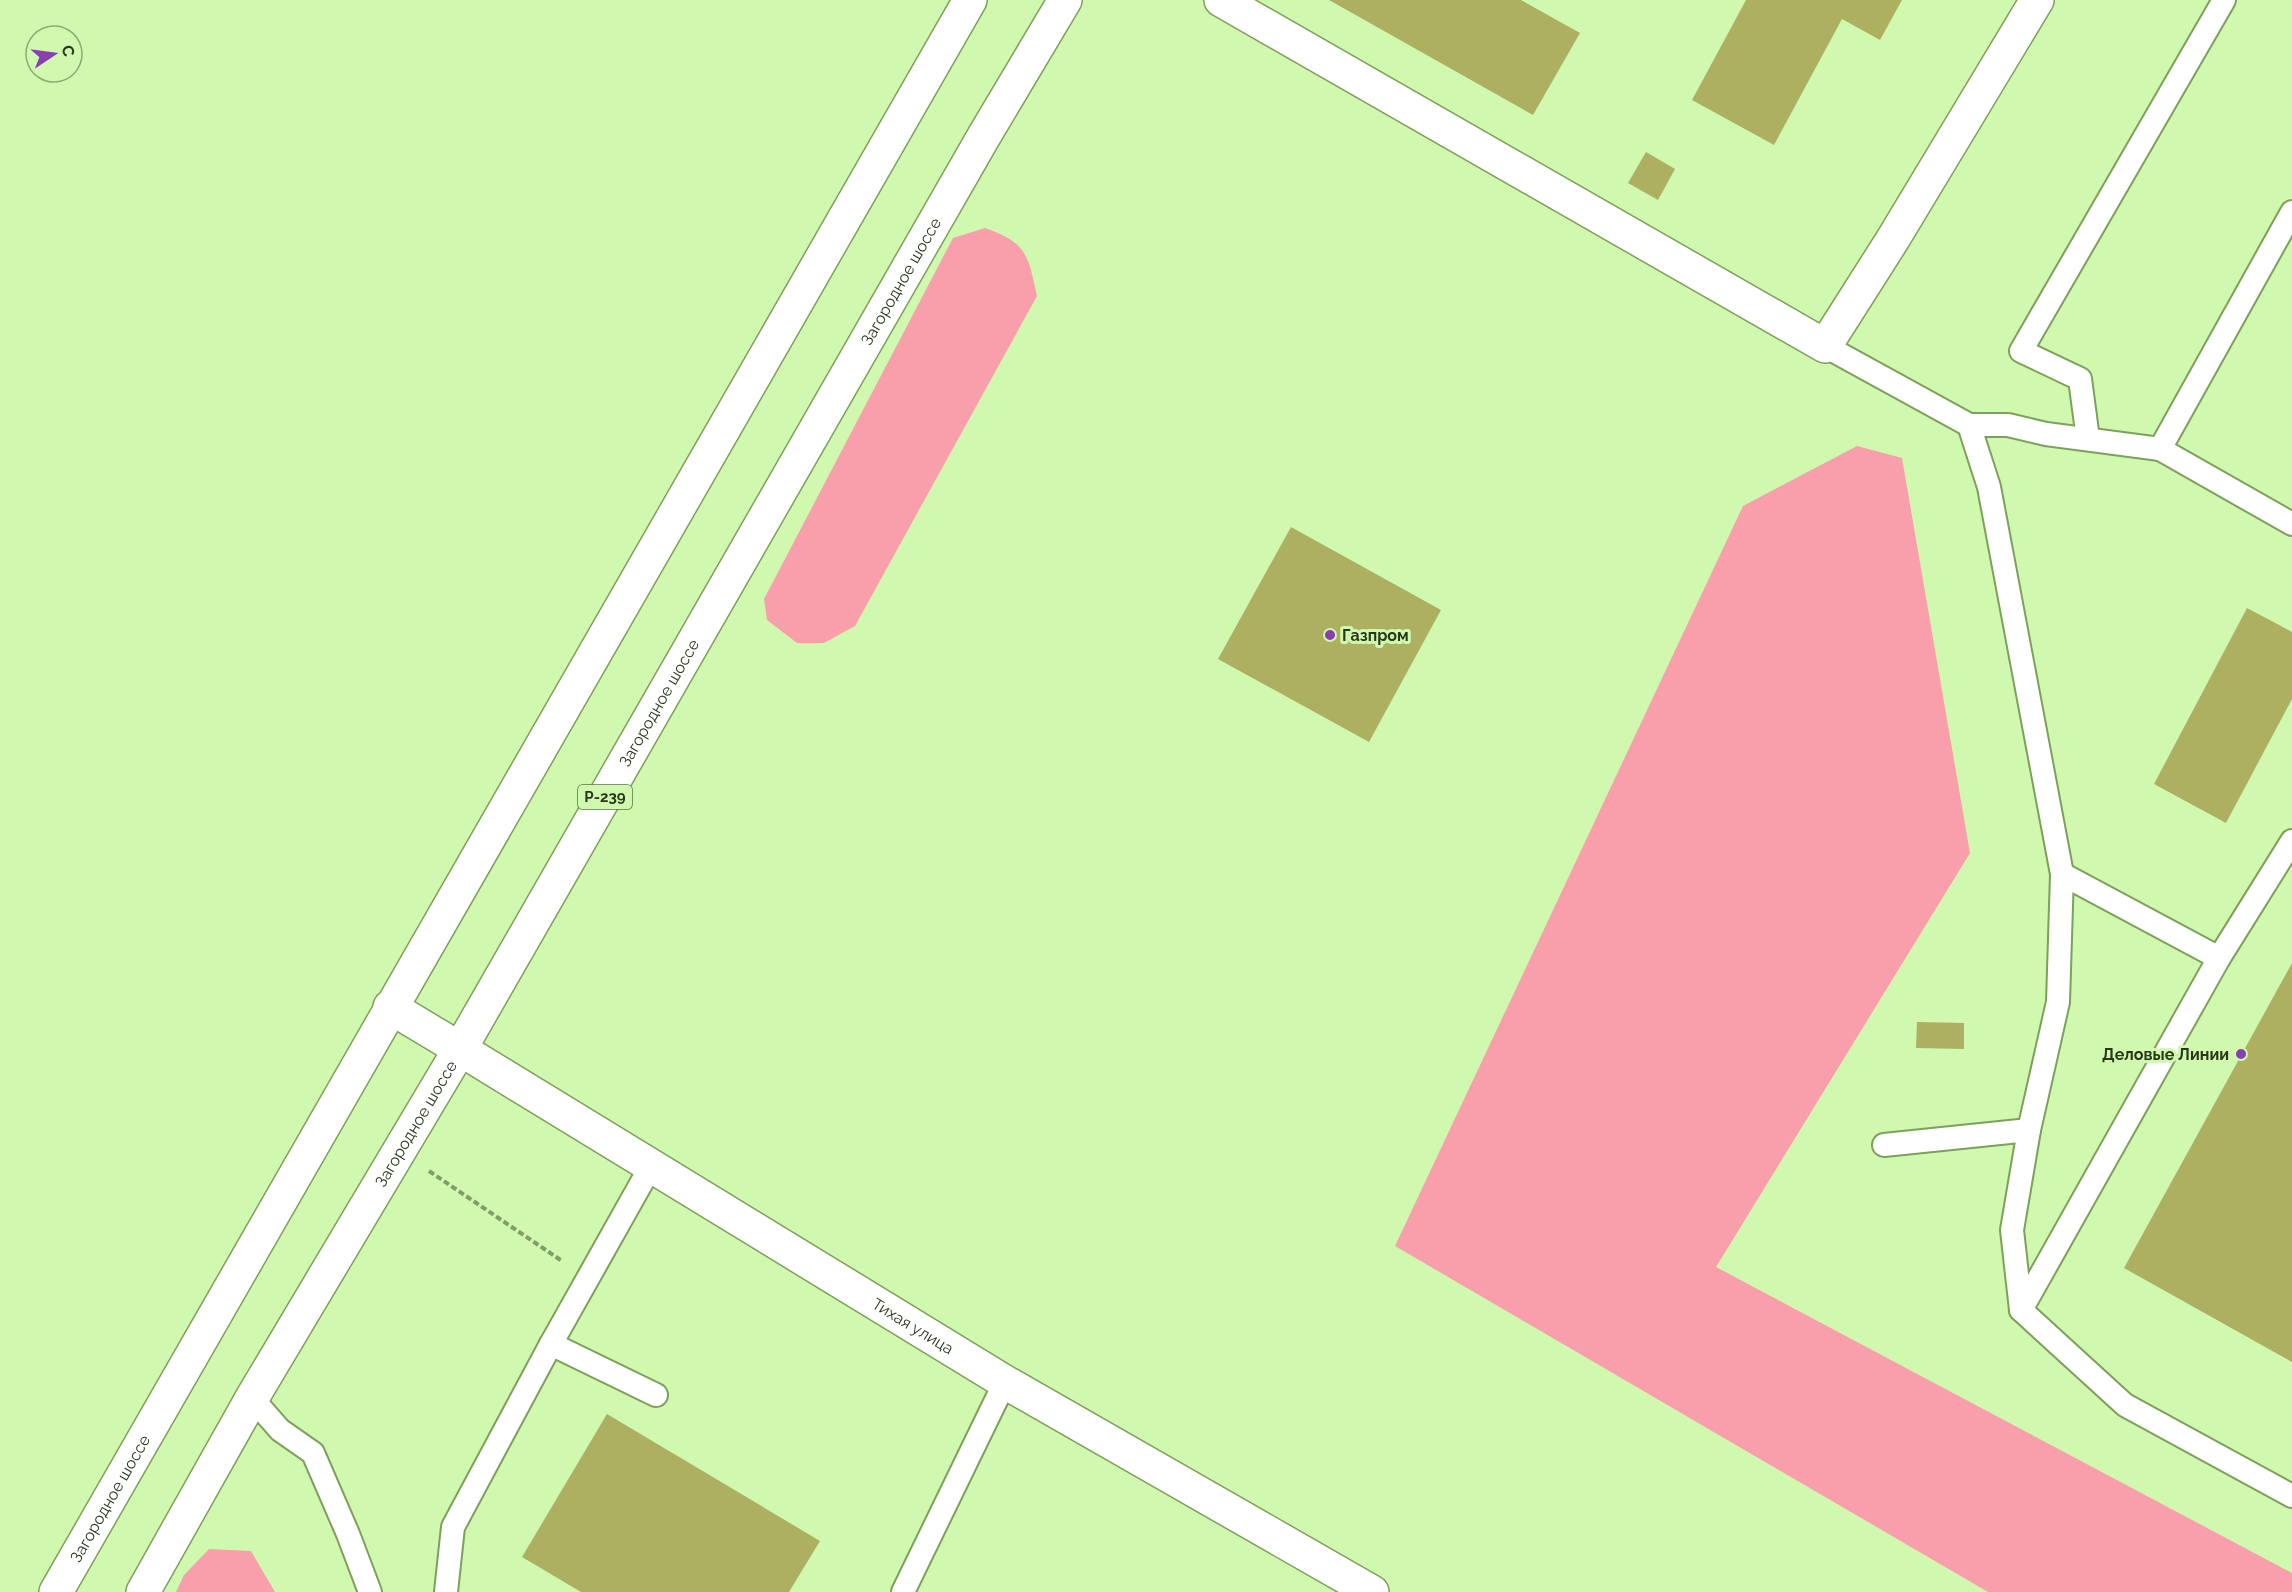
<svg xmlns="http://www.w3.org/2000/svg" width="2292" height="1592" viewBox="0 0 2292 1592" font-family="Raleway,sans-serif">
<rect width="100%" height="100%" fill="#d1f8af"/>
<g fill="#f99fac">
<path d="M985,228C1028,243 1028,256 1037,296L855,626L824,643H797L767,620L764,599L953,238Z"/>
<polygon points="1857,446 1902,458 1970,853 1716,1267 2292,1573 2292,1592 1988,1592 1395,1246 1743,506"/>
<polygon points="209,1549 251,1551 275,1592 176,1592 184,1575"/>
</g>
<g fill="#adb060">
<polygon points="1329,0 1521,0 1580,33 1533,115"/>
<polygon points="1746,0 1902,0 1880,40 1842,19 1774,145 1692,100"/>
<polygon points="1646,152 1675,169 1658,200 1628,183"/>
<polygon points="1291,527 1441,610 1369,742 1218,659"/>
<polygon points="2247,608 2292,632 2292,699 2226,823 2154,784"/>
<polygon points="2292,963 2292,1362 2124,1268"/>
<polygon points="1917,1022 1964,1023 1964,1049 1916,1048"/>
<polygon points="607,1414 820,1541 789,1592 581,1592 522,1557"/>
</g>
<g fill="none" stroke-linecap="round" stroke-linejoin="round">
<g stroke="#7da05b" stroke-width="26">
<g id="lane">
<polyline points="1825,346 1969,425 1989,487 2062,874 2058,1002 2029,1130 2012,1230 2021,1310 2125,1405 2292,1496"/>
<polyline points="1969,425 2008,425 2046,434 2160,449 2292,212"/>
<polyline points="2088,439 2080,379 2021,351 2224,0"/>
<polyline points="2160,449 2292,524"/>
<polyline points="2062,874 2219,958 2292,841"/>
<polyline points="1884,1145 2029,1130"/>
<polyline points="651,1166 551,1344 656,1395"/>
<polyline points="2021,1310 2219,958"/>
<polyline points="252,1398 280,1430 313,1453 348,1534 370,1592"/>
<polyline points="446,1592 453,1527 551,1344"/>
<polyline points="903,1592 1005,1382"/>
</g>
</g>
<g stroke="#7da05b" stroke-width="36">
<g id="street">
<polyline points="1221,0 1825,346 1893,239 2037,0"/>
<path id="s1" d="M460,1049L1005,1382L1372,1592"/>
</g>
</g>
<g stroke="#7da05b" stroke-width="36">
<g id="highway">
<polyline points="390,1007 460,1049"/>
<path id="s2" d="M56,1592L970,0"/>
<path id="s3" d="M143,1592L252,1398L460,1049L984,136L1065,0"/>
</g>
</g>
<polyline stroke="#829d69" stroke-width="4" stroke-dasharray="6 3" stroke-linecap="butt" points="429,1171 562,1261"/>
<use href="#lane" stroke="#fff" stroke-width="22"/>
<use href="#street" stroke="#fff" stroke-width="33"/>
<use href="#highway" stroke="#fff" stroke-width="33"/>
</g>
<g fill="#883fb1" stroke="#d1f8af" stroke-width="2">
<circle cx="1330" cy="635" r="6"/>
<circle cx="2241" cy="1054" r="6"/>
</g>
<g text-anchor="middle" dominant-baseline="central" stroke-width="6" stroke-linejoin="round" paint-order="stroke">
<rect fill="#d1f8af" stroke="#5b7247" stroke-width="1.5" x="578" y="785" width="54" height="24" rx="4.5"/>
<g font-size="15" font-weight="bold" fill="#29381b">
<text x="605" y="797">Р-239</text>
</g>
<g font-size="16" fill="#29381b" stroke="#d1f8af">
<text stroke="none"><textPath href="#s3" startOffset="1514">Загородное шоссе</textPath></text>
<text stroke="none"><textPath href="#s3" startOffset="1028">Загородное шоссе</textPath></text>
<text stroke="none"><textPath href="#s3" startOffset="542">Загородное шоссе</textPath></text>
<text stroke="none"><textPath href="#s1" startOffset="531">Тихая улица</textPath></text>
<text stroke="none"><textPath href="#s2" startOffset="108">Загородное шоссе</textPath></text>
</g>
<g font-size="16" font-weight="bold" fill="#29381b" stroke="#d1f8af" text-anchor="start">
<text x="1342" y="635">Газпром</text>
<text x="2229" y="1054" text-anchor="end">Деловые Линии</text>
</g>
</g>
<g transform="translate(54 54) rotate(77)"><circle r="28" fill="#d1f8af" stroke="#8eab74" stroke-width="1.5"/>
<path d="M0-4.5L10 22L0 15L-10 22Z" fill="#883fb1"/>
<text y="-9" font-size="16" font-weight="bold" text-anchor="middle" fill="#29381b">С</text>
</g>
</svg>
